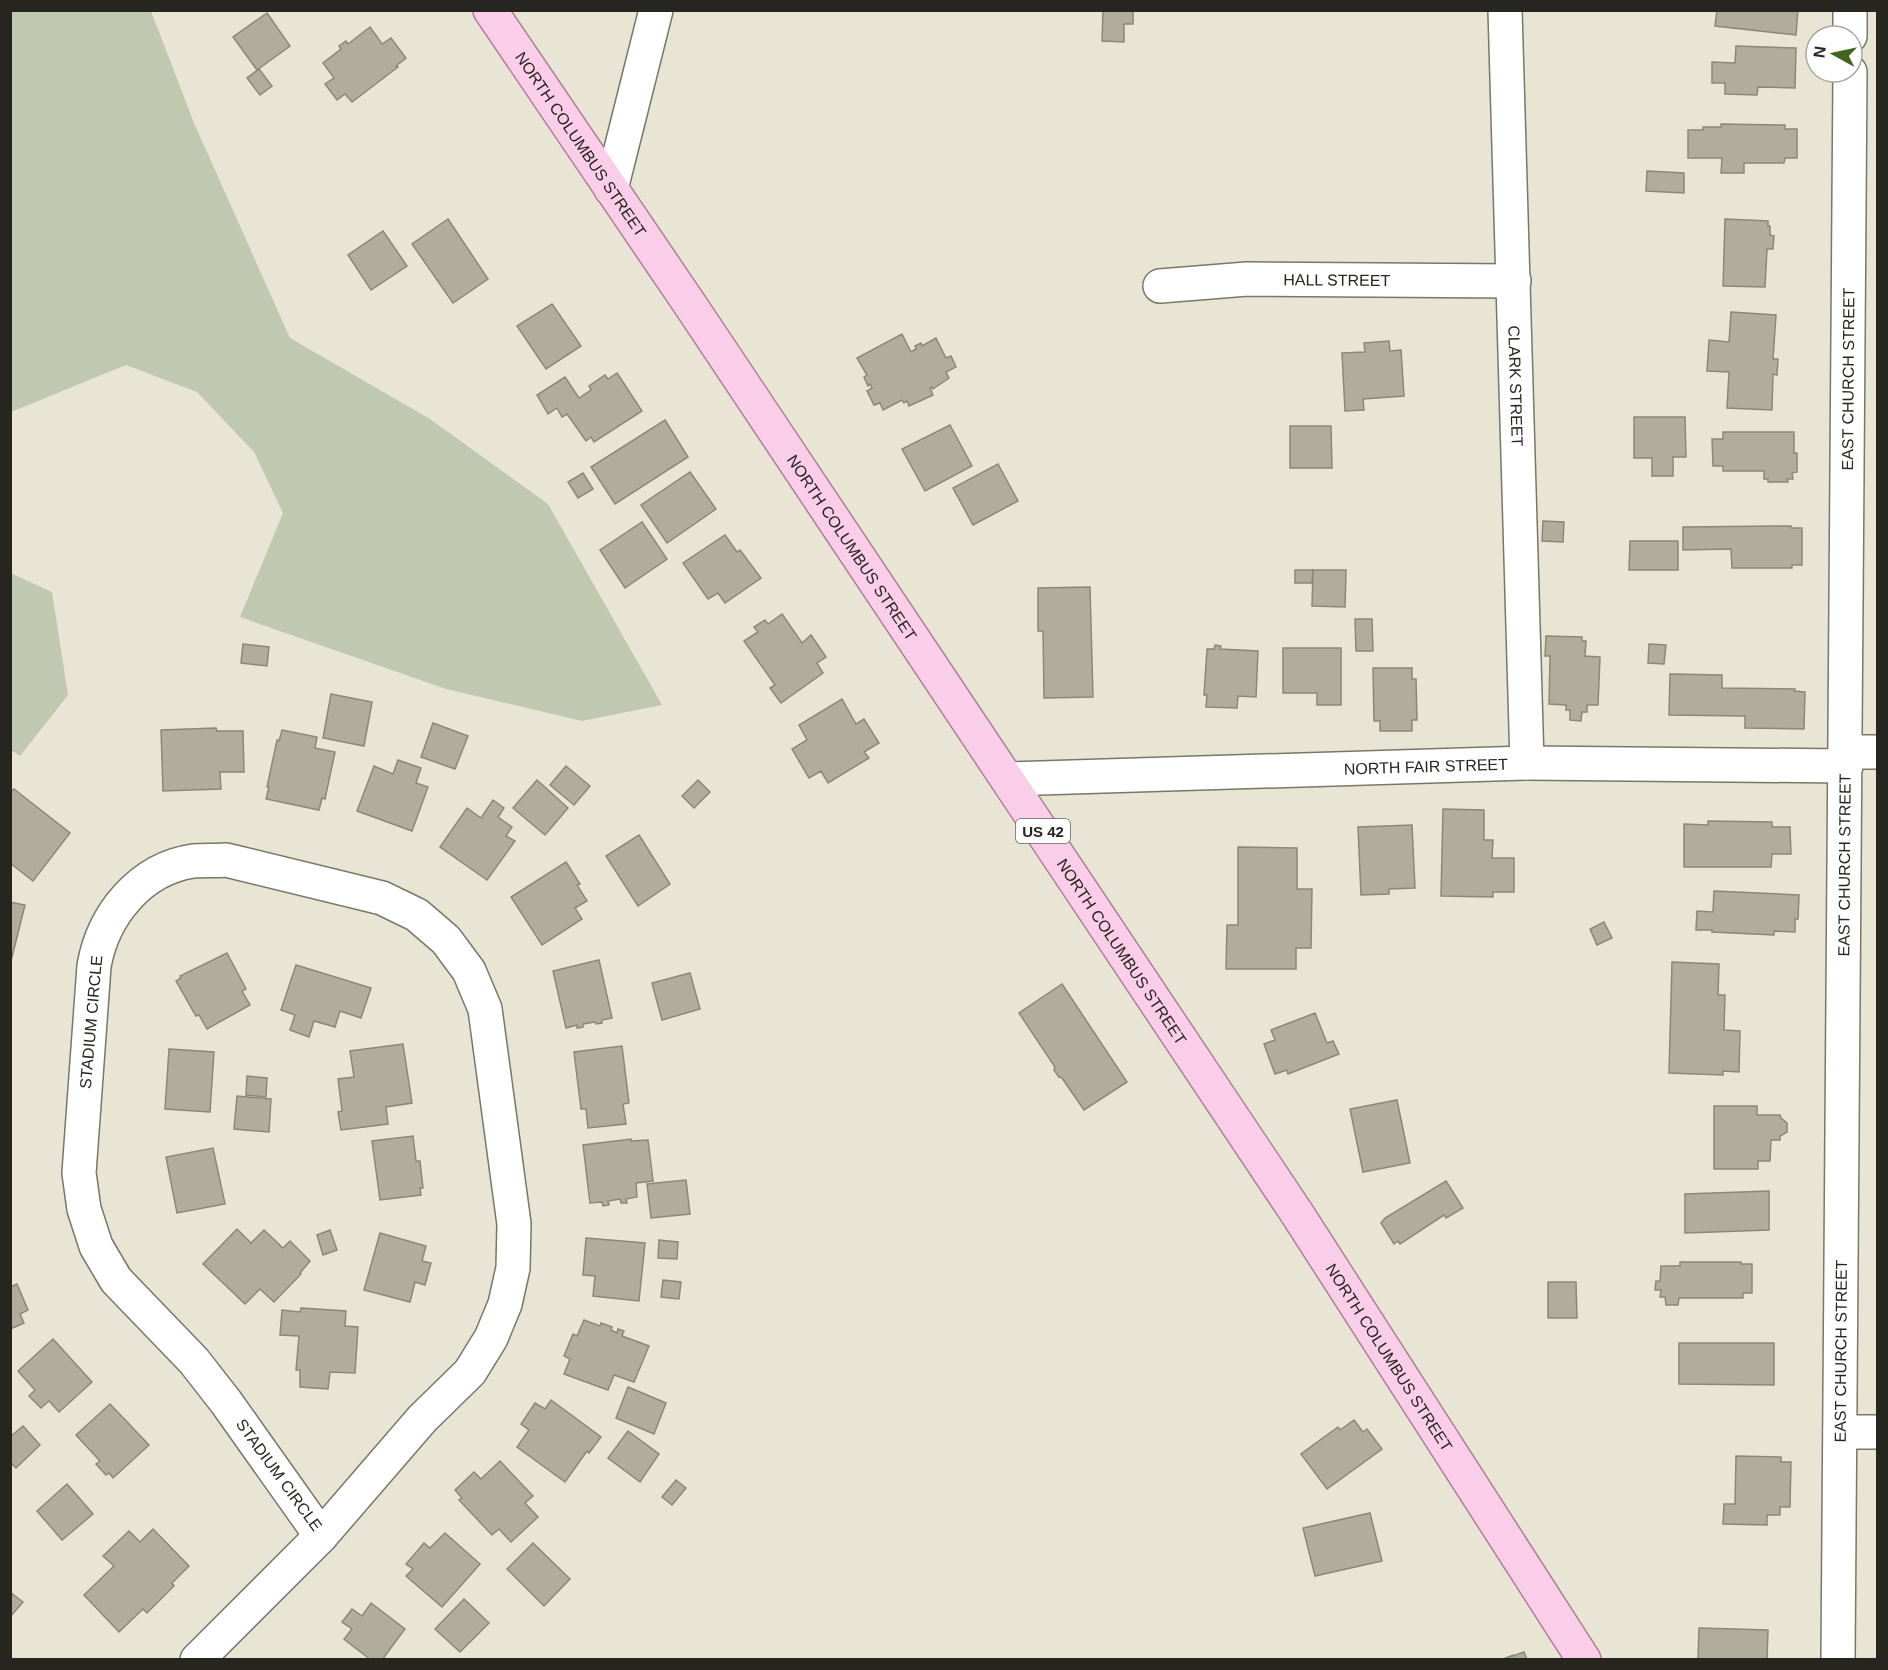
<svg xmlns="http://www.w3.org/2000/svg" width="1888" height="1670" viewBox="0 0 1888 1670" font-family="Arial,sans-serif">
<rect width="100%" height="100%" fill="#e9e5d4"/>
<g fill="#c0c8af">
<polygon points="11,10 151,11 194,123 290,338 430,419 548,504 662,705 582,721 446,689 240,617 283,513 254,452 197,392 126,365 11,412"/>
<polygon points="10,573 52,592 68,695 20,756 11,750"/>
</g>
<g fill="#b0ad9d" stroke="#8b8878" stroke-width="1.5">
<polygon points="1103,10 1133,10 1133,24 1124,24 1124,42 1102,41"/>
<polygon points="1717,10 1798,10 1796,35 1715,26"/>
<polygon points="267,13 290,46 257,70 233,37"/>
<polygon points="370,27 382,44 391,38 406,58 396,66 398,67 352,102 345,94 337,100 325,84 334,78 323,63 341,49 339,46 346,41 348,44"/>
<polygon points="1736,46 1796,48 1795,88 1758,87 1757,95 1725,94 1725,83 1712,83 1712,62 1735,63"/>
<polygon points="259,69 272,86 260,95 247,78"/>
<polygon points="1721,124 1785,125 1785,129 1797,129 1797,158 1785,158 1784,163 1744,163 1744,173 1721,173 1722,158 1688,158 1688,130 1703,130 1703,127 1721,127"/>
<polygon points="1647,171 1684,173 1684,193 1646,191"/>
<polygon points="448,219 488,279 453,303 412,244"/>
<polygon points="1725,219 1768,221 1768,226 1770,226 1770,235 1774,236 1773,249 1767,249 1765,287 1723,286"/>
<polygon points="383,231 407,266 371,290 348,255"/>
<polygon points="552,304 581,346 546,369 517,326"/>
<polygon points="1731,312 1776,315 1773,359 1778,359 1777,375 1773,374 1772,410 1727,408 1729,372 1707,371 1709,340 1729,342"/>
<polygon points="902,334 911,352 916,349 915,346 921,343 922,346 936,338 946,358 951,356 956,367 946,372 949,378 933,389 932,387 930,388 933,395 909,406 907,401 904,403 902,400 883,410 880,403 874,405 867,391 872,388 870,384 868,386 864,377 867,375 857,358"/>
<polygon points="1389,341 1390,351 1401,350 1404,396 1363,399 1364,410 1345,411 1342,353 1365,352 1364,343"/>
<polygon points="617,373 642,411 594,442 591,437 586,441 567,414 562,417 557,408 548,414 537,395 565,377 579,398 591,390 589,386 605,375 608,379"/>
<polygon points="1634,417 1685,417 1686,457 1673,457 1673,476 1652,476 1652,458 1634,458"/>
<polygon points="665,420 688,457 615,504 591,467"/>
<polygon points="950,425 972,466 925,491 902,449"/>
<polygon points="1290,426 1331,426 1332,468 1290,468"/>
<polygon points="1723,432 1794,432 1794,453 1797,453 1797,472 1792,473 1793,479 1787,479 1788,482 1768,482 1768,479 1764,479 1764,471 1723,471 1723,466 1713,466 1712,439 1723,439"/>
<polygon points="998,464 1018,501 973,525 953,488"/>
<polygon points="690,472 716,509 667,543 641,505"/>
<polygon points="583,473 593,489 578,498 568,482"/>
<polygon points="1543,521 1564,522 1563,542 1542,541"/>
<polygon points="642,522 667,559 625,588 600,550"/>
<polygon points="1791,526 1791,528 1802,528 1802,565 1792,565 1792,568 1732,568 1731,549 1683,550 1683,527"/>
<polygon points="725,535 737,552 740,550 761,578 725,603 718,593 708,599 683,563"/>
<polygon points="1630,541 1678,541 1678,570 1629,570"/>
<polygon points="1295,570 1313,570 1312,583 1295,583"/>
<polygon points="1313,570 1346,570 1345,607 1312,606"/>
<polygon points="1090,587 1093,697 1044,698 1043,631 1038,631 1038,588"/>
<polygon points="782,614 802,643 811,635 826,657 817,663 823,673 781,703 770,688 775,685 744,641 758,632 754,627 765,620 768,624"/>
<polygon points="1355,619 1372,619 1373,651 1356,651"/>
<polygon points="1546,636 1582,637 1582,641 1586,641 1585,656 1600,657 1598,705 1587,705 1587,712 1582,712 1581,721 1570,720 1570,710 1566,710 1566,705 1549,704 1550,656 1545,656"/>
<polygon points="243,644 269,647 267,666 241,663"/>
<polygon points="1649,644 1666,645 1664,664 1648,663"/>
<polygon points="1215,645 1221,646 1220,649 1258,651 1256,697 1238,696 1237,708 1206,707 1207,695 1204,695 1207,649 1214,649"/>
<polygon points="1283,648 1341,648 1341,705 1317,705 1317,693 1283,693"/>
<polygon points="1373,668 1412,668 1412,679 1416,679 1417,720 1412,720 1412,731 1380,731 1380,721 1374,721"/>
<polygon points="1670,674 1722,675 1722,688 1795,689 1794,691 1805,692 1804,729 1745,728 1745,716 1669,715"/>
<polygon points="331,694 372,702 364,746 323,738"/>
<polygon points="842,699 856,724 864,719 879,743 864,752 869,758 828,783 821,771 809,778 792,749 807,740 799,725"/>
<polygon points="433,723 468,736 455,769 421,757"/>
<polygon points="216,728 217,731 243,731 244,772 220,772 221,789 163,791 161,730"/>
<polygon points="282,730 317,737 315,748 335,752 325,799 322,798 319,810 266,799 269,787 267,787 277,740 279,741"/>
<polygon points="398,760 421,768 416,783 428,787 412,831 357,811 374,766 393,774"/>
<polygon points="566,766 590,786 574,805 550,785"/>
<polygon points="537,780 568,808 545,835 513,808"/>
<polygon points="698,780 710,792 694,808 682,796"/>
<polygon points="14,789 70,833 33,881 10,863 10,793"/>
<polygon points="493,800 504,808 498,817 512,827 506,836 515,841 487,880 440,847 467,808 481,818"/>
<polygon points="1443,809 1484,810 1484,840 1493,840 1492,858 1514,858 1514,892 1493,892 1493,897 1441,896"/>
<polygon points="1708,821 1772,822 1772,827 1790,827 1791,854 1772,854 1771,867 1684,867 1684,824 1708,825"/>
<polygon points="1412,825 1415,888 1389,889 1389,894 1361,895 1358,827"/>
<polygon points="639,835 670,884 638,906 606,856"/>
<polygon points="1238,847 1297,848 1297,889 1312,889 1311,948 1296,948 1296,969 1226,969 1227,925 1238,925"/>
<polygon points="566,862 580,884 577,885 587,901 575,908 582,919 542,945 511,897"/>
<polygon points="1714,891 1799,895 1798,919 1795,919 1795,932 1774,931 1774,935 1712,932 1712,930 1696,930 1697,911 1713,912"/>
<polygon points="10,902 25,905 11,961 10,961"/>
<polygon points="1604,922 1612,938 1597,945 1590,929"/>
<polygon points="227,953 246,989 242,991 250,1005 207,1029 199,1015 196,1016 176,981 181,978 180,976"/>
<polygon points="599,960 612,1018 602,1020 602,1023 596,1024 595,1022 583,1024 583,1027 577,1028 577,1025 566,1028 553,971"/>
<polygon points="1672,962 1719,964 1718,995 1725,995 1724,1030 1740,1031 1739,1072 1723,1071 1723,1075 1669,1073"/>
<polygon points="296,965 371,988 361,1018 340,1011 335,1027 314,1021 309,1037 290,1030 295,1015 281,1010"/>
<polygon points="690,973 700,1009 662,1020 652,983"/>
<polygon points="1062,984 1127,1082 1084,1110 1062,1078 1059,1077 1054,1070 1055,1067 1019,1013"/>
<polygon points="1315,1013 1327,1043 1333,1041 1339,1054 1288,1074 1287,1070 1275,1074 1264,1044 1275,1040 1271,1030"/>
<polygon points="403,1044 412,1103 386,1107 388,1124 341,1130 338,1112 342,1111 338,1079 354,1077 350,1051"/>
<polygon points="622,1046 629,1103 623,1104 626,1124 588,1128 586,1109 581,1109 574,1052"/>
<polygon points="169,1049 214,1052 210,1112 165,1109"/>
<polygon points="247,1076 267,1078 266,1097 246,1095"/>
<polygon points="237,1096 271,1099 269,1132 234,1129"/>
<polygon points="1397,1100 1410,1163 1363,1172 1350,1109"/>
<polygon points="1714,1106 1757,1106 1757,1115 1780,1115 1781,1118 1787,1123 1787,1132 1780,1136 1780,1140 1771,1140 1770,1161 1758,1161 1758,1169 1714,1169"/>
<polygon points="413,1136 416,1161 420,1161 423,1188 420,1188 421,1195 380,1200 372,1141"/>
<polygon points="631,1139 631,1141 648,1140 653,1181 636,1183 637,1197 626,1199 627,1203 621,1203 620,1199 608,1201 609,1205 603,1206 602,1202 590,1203 583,1145"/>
<polygon points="213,1148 225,1204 177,1213 166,1157"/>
<polygon points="686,1180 690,1214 651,1218 647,1184"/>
<polygon points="1446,1181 1463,1208 1446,1218 1444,1215 1400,1244 1398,1241 1394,1244 1381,1223 1385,1218"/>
<polygon points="1769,1191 1769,1230 1685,1233 1685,1194"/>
<polygon points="237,1229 251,1243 264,1230 283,1248 290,1241 310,1261 300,1273 301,1274 274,1302 260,1289 245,1304 203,1264"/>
<polygon points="330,1230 337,1250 323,1255 317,1235"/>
<polygon points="380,1233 426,1246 422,1261 431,1263 425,1285 415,1282 410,1302 364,1290"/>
<polygon points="586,1238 645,1243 639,1301 593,1296 595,1276 583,1275"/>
<polygon points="659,1240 678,1242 677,1259 658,1258"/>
<polygon points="1680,1262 1741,1262 1741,1264 1752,1264 1752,1293 1743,1293 1743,1298 1679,1298 1678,1305 1666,1305 1665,1297 1660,1297 1661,1290 1655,1290 1656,1281 1660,1281 1661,1266 1680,1266"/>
<polygon points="663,1280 681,1282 679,1299 661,1297"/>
<polygon points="1548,1282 1576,1282 1577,1318 1548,1318"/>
<polygon points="17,1284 28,1310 20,1314 24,1323 10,1329 10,1287"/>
<polygon points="301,1308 346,1311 345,1326 358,1327 355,1373 330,1372 328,1389 300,1387 300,1370 296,1370 299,1336 280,1335 282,1310 300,1312"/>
<polygon points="584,1320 600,1326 601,1323 612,1327 611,1330 617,1333 618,1329 624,1331 622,1336 649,1346 634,1382 614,1375 608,1390 564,1374 570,1359 564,1356 573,1334 577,1336"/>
<polygon points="53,1339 92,1382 59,1412 49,1401 41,1408 29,1396 35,1390 18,1371"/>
<polygon points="1679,1343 1774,1343 1774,1385 1679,1384"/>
<polygon points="628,1387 666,1403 654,1434 616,1418"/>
<polygon points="551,1400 601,1437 589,1453 587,1451 565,1482 517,1447 529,1430 521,1424 535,1403 545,1409"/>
<polygon points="110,1404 149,1445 113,1478 109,1473 106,1475 96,1464 100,1461 76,1435"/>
<polygon points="1354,1420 1363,1432 1367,1429 1382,1449 1327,1489 1301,1454 1338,1427 1340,1430"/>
<polygon points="23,1426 40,1445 16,1468 10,1462 10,1437"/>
<polygon points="628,1431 659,1454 640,1482 608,1458"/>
<polygon points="1736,1456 1781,1457 1781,1462 1791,1462 1790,1507 1780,1507 1780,1515 1767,1515 1767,1525 1723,1524 1724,1504 1735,1504"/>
<polygon points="500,1461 533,1496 525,1503 538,1517 511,1542 499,1529 492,1535 459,1500 462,1498 455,1490 474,1472 481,1479"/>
<polygon points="676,1480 686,1488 672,1505 662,1497"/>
<polygon points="67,1484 93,1514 62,1540 37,1511"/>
<polygon points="1370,1513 1382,1561 1315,1576 1303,1528"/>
<polygon points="153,1529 189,1566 172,1583 174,1586 147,1613 143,1609 119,1632 84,1595 114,1566 103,1556 129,1531 140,1542"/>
<polygon points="445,1533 480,1564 442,1607 406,1576 413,1569 406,1564 424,1543 430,1548"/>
<polygon points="533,1543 570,1579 544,1606 507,1569"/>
<polygon points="10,1592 23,1602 11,1616 10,1615"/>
<polygon points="464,1599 489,1623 460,1652 435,1629"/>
<polygon points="371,1603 405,1629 382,1660 371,1660 344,1639 352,1629 342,1622 352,1609 362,1616"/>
<polygon points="1699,1628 1768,1630 1767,1660 1698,1660"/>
<polygon points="1524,1652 1527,1660 1501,1660 1513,1655 1513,1656"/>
</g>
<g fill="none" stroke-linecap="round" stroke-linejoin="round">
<g stroke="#7a7768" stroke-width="36">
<g id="minor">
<path id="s1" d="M1505,10L1527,763"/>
<polyline points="1850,36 1850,10"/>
<polyline points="611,189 656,10"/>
<path id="s2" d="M1160,286L1247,279L1514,281"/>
<polyline points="1846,752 1878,752"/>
<path id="s3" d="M1008,779L1527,763L1846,766"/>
<path d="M226,860L382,898L417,915L446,940L469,971L485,1009L514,1224L513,1268L505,1304L491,1338L470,1372L422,1419L321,1536L226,1402L194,1361L116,1280L96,1246L84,1209L79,1173L94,966C103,915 140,869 193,861C204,860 215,861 226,860Z"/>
<polyline points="1840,1432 1878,1432"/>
<polyline points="197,1660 321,1536"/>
<path id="s4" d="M1838,1660L1850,72"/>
</g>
</g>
<g stroke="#ae7e98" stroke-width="36">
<g id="major">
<path id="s5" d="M490,10L693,309L1298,1215L1584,1660"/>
</g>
</g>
<use href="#minor" stroke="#fff" stroke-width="33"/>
<use href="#major" stroke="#facee8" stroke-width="33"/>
</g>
<g text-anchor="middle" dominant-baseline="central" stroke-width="6" stroke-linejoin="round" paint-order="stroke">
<rect fill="#fff" stroke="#686662" stroke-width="1.5" x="1016" y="819" width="54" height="24" rx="4.5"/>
<g font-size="15" font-weight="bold" fill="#27251f">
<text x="1043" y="831">US 42</text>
</g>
<g font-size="16" fill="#27251f" stroke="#fff">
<text stroke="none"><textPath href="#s5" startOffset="162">NORTH COLUMBUS STREET</textPath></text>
<text stroke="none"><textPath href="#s2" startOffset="177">HALL STREET</textPath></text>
<text stroke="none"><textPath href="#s4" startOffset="1281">EAST CHURCH STREET</textPath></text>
<text stroke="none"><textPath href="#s1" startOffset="376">CLARK STREET</textPath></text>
<text stroke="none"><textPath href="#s5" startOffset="648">NORTH COLUMBUS STREET</textPath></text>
<text stroke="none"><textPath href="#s3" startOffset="418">NORTH FAIR STREET</textPath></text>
<text stroke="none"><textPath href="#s4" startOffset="795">EAST CHURCH STREET</textPath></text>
<text stroke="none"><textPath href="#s5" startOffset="1134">NORTH COLUMBUS STREET</textPath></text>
<text transform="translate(91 1022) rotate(-85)">STADIUM CIRCLE</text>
<text stroke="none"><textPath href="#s4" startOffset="309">EAST CHURCH STREET</textPath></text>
<text stroke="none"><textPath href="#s5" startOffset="1620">NORTH COLUMBUS STREET</textPath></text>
<text transform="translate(279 1475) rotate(54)">STADIUM CIRCLE</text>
</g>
</g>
<rect width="1888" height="1670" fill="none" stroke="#27251f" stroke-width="24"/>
<g transform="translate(1834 54) rotate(278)"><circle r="28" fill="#ffffff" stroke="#a9a8a5" stroke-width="1.5"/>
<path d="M0-4.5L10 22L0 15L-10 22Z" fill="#41651d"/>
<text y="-9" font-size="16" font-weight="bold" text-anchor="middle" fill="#27251f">N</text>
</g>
</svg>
